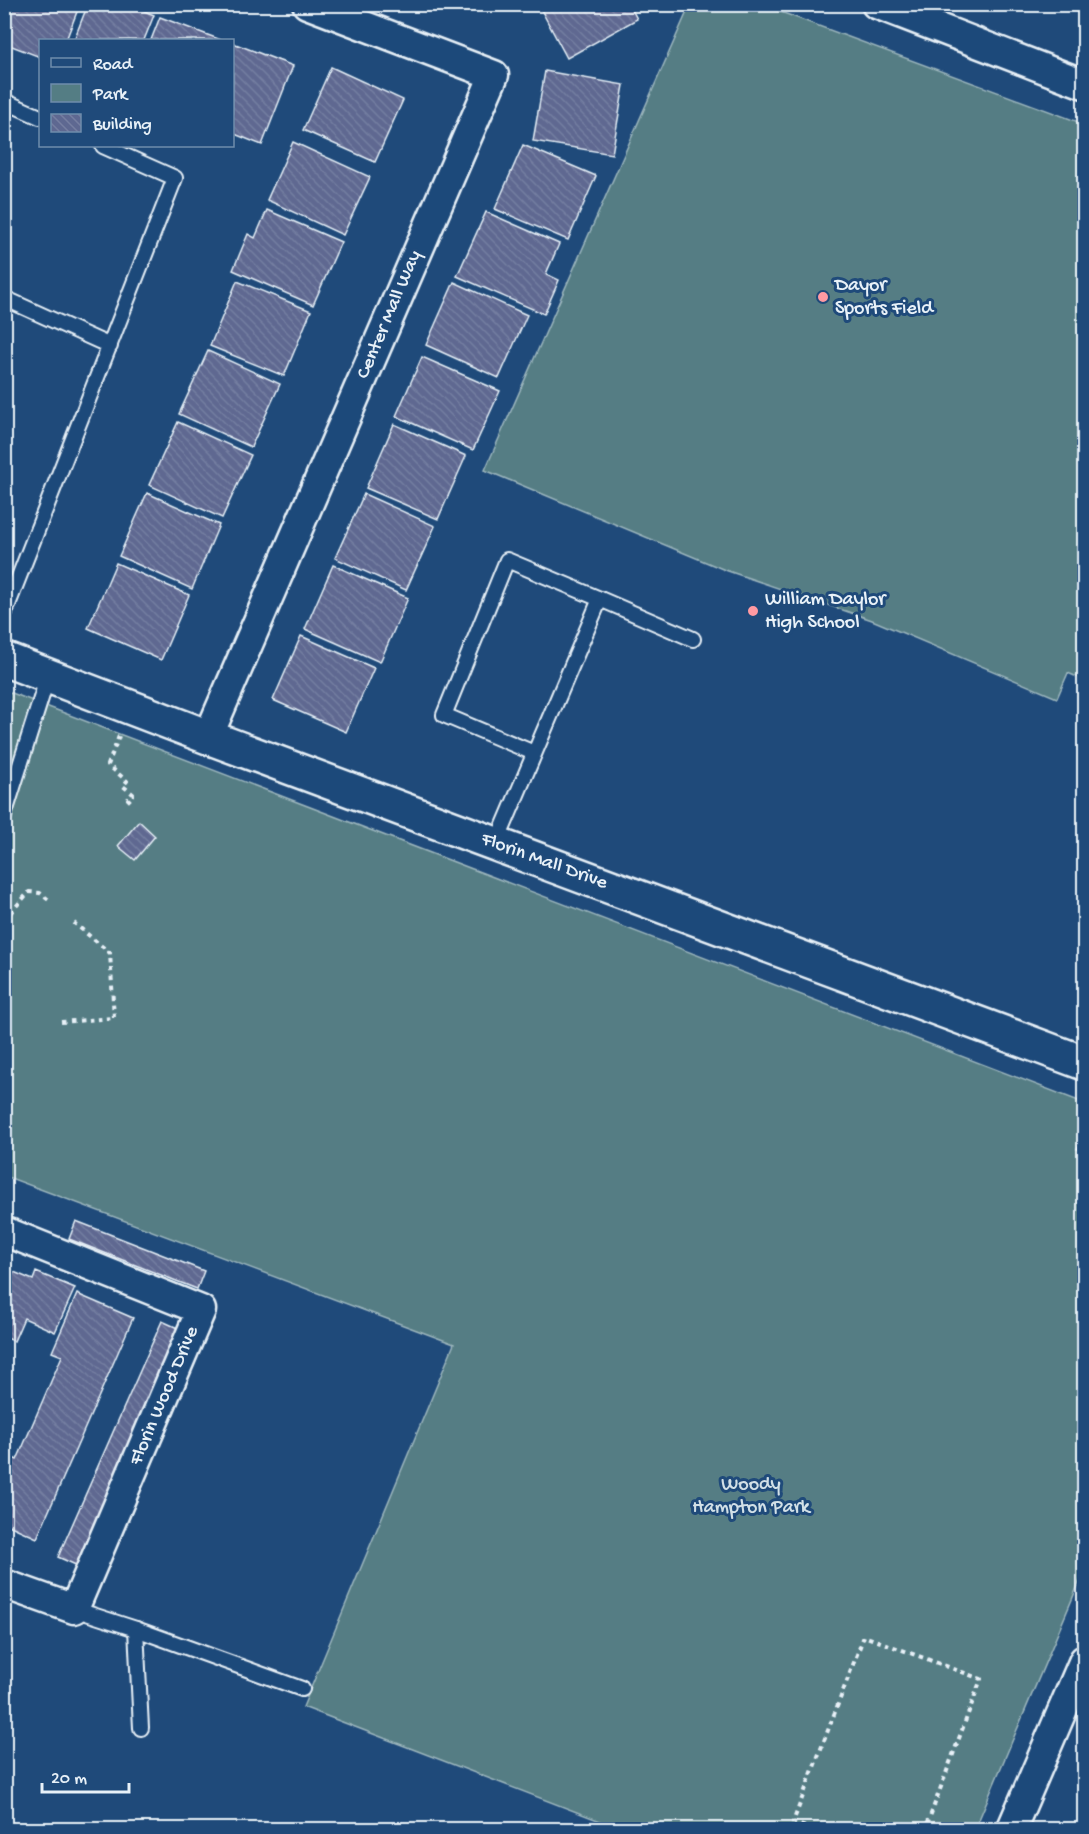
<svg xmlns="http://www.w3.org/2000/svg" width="1089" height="1834" viewBox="0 0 1089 1834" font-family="'Gochi Hand',sans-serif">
<defs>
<pattern id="building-back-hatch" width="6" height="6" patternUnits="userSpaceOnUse" patternTransform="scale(1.5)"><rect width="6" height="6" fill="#5e6891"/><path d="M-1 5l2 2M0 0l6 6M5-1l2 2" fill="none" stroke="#757ea1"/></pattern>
</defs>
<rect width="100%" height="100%" fill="#1f4a7a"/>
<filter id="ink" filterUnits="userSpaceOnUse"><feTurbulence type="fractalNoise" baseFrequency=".0167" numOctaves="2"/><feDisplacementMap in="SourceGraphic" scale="12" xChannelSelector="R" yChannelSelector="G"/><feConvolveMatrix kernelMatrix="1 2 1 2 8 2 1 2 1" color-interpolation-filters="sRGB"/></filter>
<g filter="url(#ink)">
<g fill="#547d84" stroke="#9eb7be" stroke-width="1.5">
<polygon points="690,5 762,5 1084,124 1084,680 1068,673 1057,698 872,620 725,570 485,470"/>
<polygon points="4,690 1084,1103 1084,1571 975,1829 621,1829 303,1707 454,1344 5,1176"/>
</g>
<g fill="url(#building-back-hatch)" stroke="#e8f1f8" stroke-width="1.5">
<polygon points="5,4 80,4 66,40 40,40 40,57 4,43"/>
<polygon points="88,4 128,4 154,15 144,40 74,40"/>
<polygon points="538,4 629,4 637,19 567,58"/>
<polygon points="160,17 221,40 151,40"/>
<polygon points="233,43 293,66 262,145 232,133"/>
<polygon points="331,67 403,100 375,162 303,130"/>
<polygon points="545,71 624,85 612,154 533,141"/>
<polygon points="293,142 370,177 343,235 267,200"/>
<polygon points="523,145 596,176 568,240 495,209"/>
<polygon points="267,210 341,242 313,305 233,270 248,234 255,238"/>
<polygon points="486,212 559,244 546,274 559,280 544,314 457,276"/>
<polygon points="237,281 311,311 284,376 210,346"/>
<polygon points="454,282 527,315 499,378 426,345"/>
<polygon points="208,351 280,384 251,447 179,414"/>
<polygon points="422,357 500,391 473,450 396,416"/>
<polygon points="178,422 251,455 222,518 149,485"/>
<polygon points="394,424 466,456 438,519 366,488"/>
<polygon points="147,493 219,525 192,589 119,556"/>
<polygon points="364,494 435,526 406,590 335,558"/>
<polygon points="116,563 189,595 161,660 88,628"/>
<polygon points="333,565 408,598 380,662 305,629"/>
<polygon points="301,636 374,668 346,732 273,700"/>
<polygon points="139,821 155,836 135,860 118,846"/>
<polygon points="76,1221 204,1271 197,1289 69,1239"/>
<polygon points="4,1268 33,1280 36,1272 75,1288 55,1332 24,1318 14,1341 4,1337"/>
<polygon points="77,1294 133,1318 37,1538 4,1523 4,1460 7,1455 17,1460 62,1356 52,1352"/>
<polygon points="162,1321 182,1330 78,1566 58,1557"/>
</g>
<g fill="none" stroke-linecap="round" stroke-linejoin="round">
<g stroke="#e8f1f8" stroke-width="18">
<g id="service">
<polyline points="4,101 40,117"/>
<polyline points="4,298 110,346"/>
<polyline points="4,615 175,178 103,146"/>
<polyline points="534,753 444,715 507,560 600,599"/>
<polyline points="4,816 48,676"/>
<polyline points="496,844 600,599 693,639"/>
<polyline points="74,1609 136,1629 302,1689"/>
<polyline points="136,1629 141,1728"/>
</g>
</g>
<g stroke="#e8f1f8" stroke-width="33">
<g id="minor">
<polyline points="876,4 1084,84"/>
<polyline points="208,737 494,75 307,4"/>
<polyline points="4,1231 201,1310 74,1609 4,1584"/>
<polyline points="1011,1830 1084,1660"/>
</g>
</g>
<g stroke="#e8f1f8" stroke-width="38">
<polyline id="tertiary" points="4,659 208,737 1084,1063"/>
</g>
<g stroke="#e8f1f8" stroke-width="4" stroke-dasharray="4.5 4.5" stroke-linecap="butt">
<polyline points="119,736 108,765 127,781 123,786 133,794 128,799 131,802"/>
<polyline points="4,905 11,912 29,892 40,893 50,901"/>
<polyline points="61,1022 114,1018 110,953 74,923"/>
<polyline points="1078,1150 1084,1133"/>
<polyline points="813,1830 793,1822 864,1636 981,1679 925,1830"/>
</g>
<use href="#service" stroke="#1f4a7a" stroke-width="14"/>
<use href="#minor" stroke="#1f4a7a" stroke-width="28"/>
<use href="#tertiary" stroke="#1f4a7a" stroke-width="33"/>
</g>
</g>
<g fill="#ff9aa2" stroke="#1f4a7a" stroke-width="2">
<circle cx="823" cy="297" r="6"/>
<circle cx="753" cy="611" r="6"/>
</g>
<g text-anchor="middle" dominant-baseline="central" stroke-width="6" stroke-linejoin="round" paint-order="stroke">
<g font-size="20" fill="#e8f1f8" stroke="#1f4a7a" text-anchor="start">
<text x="835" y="286">Dayor<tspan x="835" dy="23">Sports Field</tspan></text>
<text x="765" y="600">William Daylor<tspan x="765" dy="23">High School</tspan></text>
</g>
<g font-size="20" fill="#e8f1f8" stroke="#1f4a7a">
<text transform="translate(390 315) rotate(-67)">Center Mall Way</text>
<text transform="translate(544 862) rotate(20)">Florin Mall Drive</text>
<text transform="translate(165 1396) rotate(-67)">Florin Wood Drive</text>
</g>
<g font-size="20" fill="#d2e0e7" stroke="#1f4a7a">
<text x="751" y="1485">Woody<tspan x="751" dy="23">Hampton Park</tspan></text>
</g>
</g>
<rect width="1089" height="1834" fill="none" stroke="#1f4a7a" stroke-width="24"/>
<rect x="12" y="12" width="1065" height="1810" fill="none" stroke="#e8f1f8" stroke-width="2" filter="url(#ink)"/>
<rect x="39" y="39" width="195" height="108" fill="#1f4a7a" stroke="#6f8dac" stroke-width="1.5"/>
<rect x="51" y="58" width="30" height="9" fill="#1f4a7a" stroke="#6f8dac" stroke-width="1.5"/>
<text x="93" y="69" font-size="18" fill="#e8f1f8">Road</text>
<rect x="51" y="84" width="30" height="18" fill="#547d84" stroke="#6f8dac" stroke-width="1.5"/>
<text x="93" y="99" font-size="18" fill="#e8f1f8">Park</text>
<rect x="51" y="114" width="30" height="18" fill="url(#building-back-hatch)" stroke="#6f8dac" stroke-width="1.5"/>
<text x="93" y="129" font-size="18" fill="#e8f1f8">Building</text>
<path d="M42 1783v9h87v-9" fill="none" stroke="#e8f1f8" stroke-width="3"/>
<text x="51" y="1783" font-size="18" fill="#e8f1f8" stroke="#1f4a7a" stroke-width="4.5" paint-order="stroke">20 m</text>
</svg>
